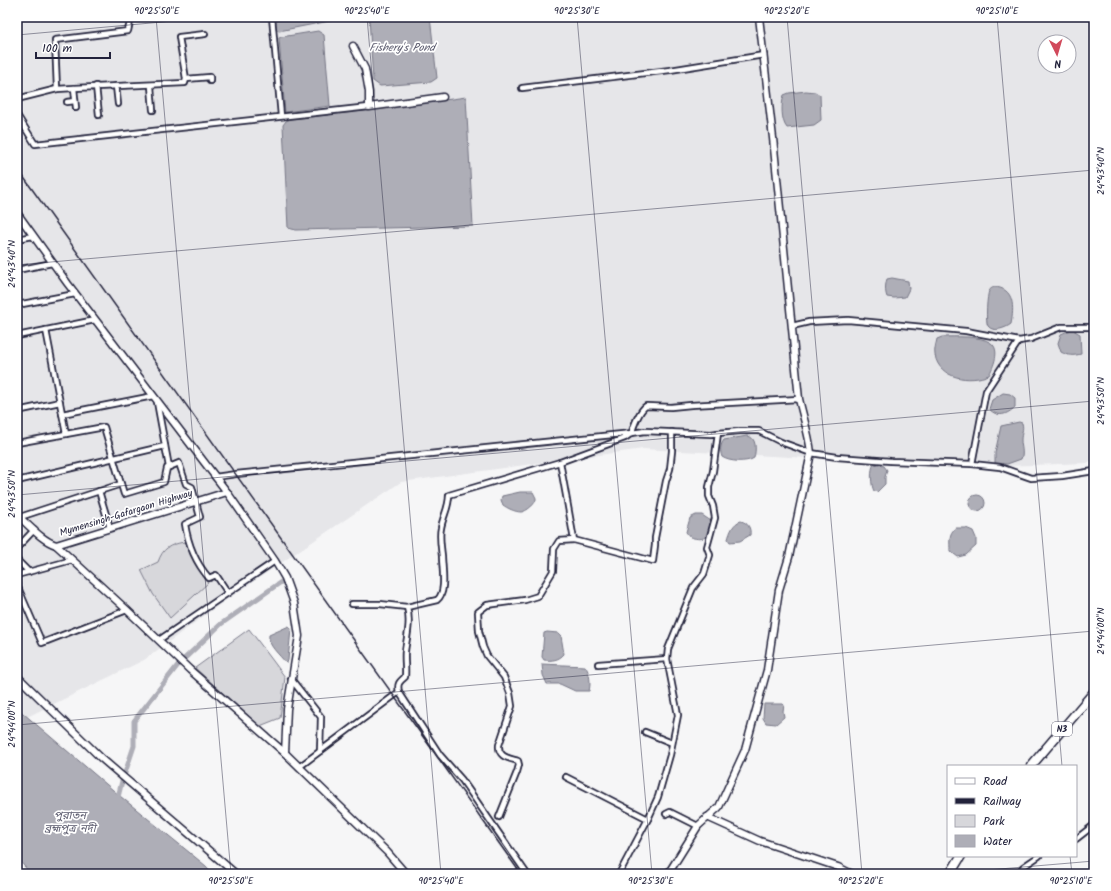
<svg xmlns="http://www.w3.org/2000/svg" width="1111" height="891" viewBox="0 0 1111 891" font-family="Kalam,'Noto Sans Bengali',sans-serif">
<rect width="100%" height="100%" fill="#f6f6f7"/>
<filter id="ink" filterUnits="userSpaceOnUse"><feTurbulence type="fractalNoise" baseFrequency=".025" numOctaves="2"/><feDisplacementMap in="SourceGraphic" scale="8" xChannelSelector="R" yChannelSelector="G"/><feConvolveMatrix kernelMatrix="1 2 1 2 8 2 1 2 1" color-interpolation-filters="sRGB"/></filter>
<g filter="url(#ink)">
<path fill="#e6e6e9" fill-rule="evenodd" d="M17,17H1094V459L1087,463L978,467L643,449L401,482L220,604L144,660L27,717L17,708ZM1045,42H1069V66H1045Z"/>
<g fill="#d7d7db" stroke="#7c7c8b">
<path d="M184,542L187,543L192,556L208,583L170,618L153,594L141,570L158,562C163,548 169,545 184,542Z"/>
<polygon points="249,629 285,677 280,718 260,726 195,668"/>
</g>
<g fill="#aeaeb7" stroke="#767685">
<polygon points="273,17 350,17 279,31 274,28"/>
<polygon points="369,17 430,17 437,78 431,82 380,86 373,81"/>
<polygon points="318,31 324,35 330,106 285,112 279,38 281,37"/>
<path d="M806,91L815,92L820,95L821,120L814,125L787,128C781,121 781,104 784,95L789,93Z"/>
<polygon points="466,97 473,226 296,230 288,228 283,125 286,121 291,119 381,109"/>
<path d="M892,278L908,281L909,289L905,297L894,298L887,297C885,292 885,285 887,279Z"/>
<path d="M994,287C1015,288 1014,308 1011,324C1006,328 993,333 988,326C985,322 987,295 989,291C990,289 992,288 994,287Z"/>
<path d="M1073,330L1080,334L1081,354C1073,356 1068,356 1061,352L1058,343L1061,334L1068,331Z"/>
<path d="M942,337C954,337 980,335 991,343C1001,350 993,367 989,375C970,383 939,379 935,355C934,350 936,344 937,339Z"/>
<path d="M1003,393L1010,394L1015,398V407C1007,415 998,418 989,409L992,400Z"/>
<path d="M1019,422L1022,423C1024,429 1021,434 1021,440C1021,447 1024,452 1021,459L1007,464L995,463V453L1001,426Z"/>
<path d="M747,436C757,437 756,450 754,458C747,463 729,462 722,457C720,451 720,445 724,440Z"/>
<path d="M874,464L884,466L887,470L885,477V484L877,492L874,491C871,486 870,469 874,464Z"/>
<path d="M520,492H533C534,494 535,496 536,498C537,503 526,512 521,512C515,512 507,508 503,505L501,500L502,496Z"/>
<circle cx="977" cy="503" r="8"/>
<path d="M696,515H702L711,521C709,536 706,542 690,537L686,532L690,518Z"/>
<path d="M741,521C748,523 751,528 750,535L740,541L730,542L728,539C730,532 733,523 741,521Z"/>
<path d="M956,528H966L973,531L976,538V546L966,555L958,557L950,551C950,542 948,533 956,528Z"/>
<path d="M289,626L291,629L288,660L287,663H286C280,655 267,645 269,635Z"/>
<path d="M547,632L558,633L561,636L564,654C559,660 552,661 544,660L542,657L544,633Z"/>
<path d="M542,664L585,666C590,672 591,684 589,691H575L560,684H547L543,675Z"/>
<polygon points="764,704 783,704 784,705 783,711 784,717 776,724 766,723 763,718"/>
<polygon points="17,708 120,796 206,866 213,874 31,874 17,858"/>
</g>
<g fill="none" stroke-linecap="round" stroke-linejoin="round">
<g stroke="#aeaeb7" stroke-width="5">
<polyline points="183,660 221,624 281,582"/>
<polyline points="125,773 134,746 134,721 178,665"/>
<polyline points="117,801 122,781"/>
</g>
<g stroke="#22223b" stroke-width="8">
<g id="street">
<polyline points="272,17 281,116"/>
<polyline points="186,79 210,77 210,81"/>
<polyline points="96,86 99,115"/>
<polyline points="116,86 118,104"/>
<polyline points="151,86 153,110"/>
<polyline points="74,88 76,108"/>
<polyline points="522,88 670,70 764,55"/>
<polyline points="57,89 55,40 128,31 131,17"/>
<polyline points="17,99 57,89 74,88 185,83 186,79 179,37 205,34"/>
<polyline points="67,102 75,101"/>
<polyline points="17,115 35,144 369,107"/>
<polyline points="17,239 33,236"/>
<polyline points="17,270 52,263"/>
<polyline points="17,305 75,294"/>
<polyline points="792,326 809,322 848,320 966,331 1019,341 1031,339 1061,327 1094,327"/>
<polyline points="46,330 66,434"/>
<polyline points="17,336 95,320"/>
<polyline points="1094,365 1094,367"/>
<polyline points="157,402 169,467"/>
<polyline points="17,411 60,402"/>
<polyline points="62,414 153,396"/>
<polyline points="718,433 740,431 759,431 781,442 811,453 837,457 891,461 972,464 1000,467 1031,478 1062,476 1094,471"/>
<polyline points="17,443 104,427 121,484 20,517"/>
<polyline points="972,464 986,391 1019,341"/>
<path d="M215,477L236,474L632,433C633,426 640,410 646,406L671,407L691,405L799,399"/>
<polyline points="17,481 165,446"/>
<path d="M121,484L124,494L164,482L167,468L179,463L186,484L192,487L200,517L185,524C188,544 195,562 209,578L216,575L228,593"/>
<polyline points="99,491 110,528"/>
<polyline points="574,540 653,561 655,545 655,538 666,481 670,469 672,451 672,432"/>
<polyline points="17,548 34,530"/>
<polyline points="17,560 29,572"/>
<polyline points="17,575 72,560"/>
<polyline points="17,585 42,643 127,610"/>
<polyline points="352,604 380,604 407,607"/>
<polyline points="159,640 275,561"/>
<polyline points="598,664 667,659"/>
<polyline points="291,679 321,717 320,751"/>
<polyline points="645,732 672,743"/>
<polyline points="299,767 399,692"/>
<polyline points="566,777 648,819"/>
<polyline points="666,814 670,812 698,826"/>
<path d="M499,817L517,772L519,765L518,761C508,758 498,757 499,745L512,706L510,693L504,677L487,656L483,647L479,631L478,612L487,605L525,600L538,596L553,571L554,549L559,541L574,540L560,462"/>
<polyline points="1076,839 1094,825"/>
<path d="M527,874L462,780L440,755L399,692C397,684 399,682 405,677C406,668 404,659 405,651C407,636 411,622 407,607L437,600C447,593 442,567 442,556C441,547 439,536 441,528C443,516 449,508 449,495L560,462L625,438L632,433L645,431L711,434L718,433L713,471L709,487V496L713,506L715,518L707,547L710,555L704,574L693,588L668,649L667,659L678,715L670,755L658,797L648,819L619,874"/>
<polyline points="1018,874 1023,867 1039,856"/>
<polyline points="1092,874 1094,865"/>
</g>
</g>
<g stroke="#22223b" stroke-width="9">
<g id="secondary">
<polyline points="353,46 365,69 369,92 369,107 443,97"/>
<polyline points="17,213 68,284 227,492 275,561 285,578 294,603 299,636 287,709 285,753"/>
<path d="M17,515C29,525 41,540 56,545L227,492"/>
<polyline points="56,545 127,610 190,670 285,753 387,852 406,874"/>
<polyline points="17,676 101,758 236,874"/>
<polyline points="707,817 760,841 838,867 852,874"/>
<path d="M668,874L698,826L719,807L745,750L767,670L779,590L789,557L811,453C809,434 803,417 799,399L773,138L759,17"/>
</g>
</g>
<g stroke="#22223b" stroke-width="11">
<g id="highway">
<polyline points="1031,766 1094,692"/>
<polyline points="950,874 961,856"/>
</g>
</g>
<use href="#street" stroke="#fff" stroke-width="4.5"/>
<use href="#secondary" stroke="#fff" stroke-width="6"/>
<use href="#highway" stroke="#fff" stroke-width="8"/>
<polyline stroke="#22223b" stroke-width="1.5" points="17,168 521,874"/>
</g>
</g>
<path fill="none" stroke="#22223b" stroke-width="1" stroke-opacity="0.45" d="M156,17L231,874M367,17L441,874M577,17L652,874M787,17L862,874M997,17L1062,766M17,35L218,17M17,265L1094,170M17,495L1094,401M17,725L1094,631M17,825L21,874M1070,856L1072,874M941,874L1094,861"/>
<g text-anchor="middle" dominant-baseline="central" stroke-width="3.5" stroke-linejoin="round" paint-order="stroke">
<rect fill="#fff" stroke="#646476" stroke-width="1" x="1052" y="722" width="20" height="14" rx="3"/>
<g font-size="9" font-weight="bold" fill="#22223b">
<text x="1062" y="729">N3</text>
</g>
<g font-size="10" fill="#22223b" stroke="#fff">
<text transform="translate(126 513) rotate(-17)">Mymensingh-Gafargaon Highway</text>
</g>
<g font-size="11" font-style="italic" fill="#5a5a6d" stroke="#fff">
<text x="402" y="48">Fishery's Pond</text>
<text x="70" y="816">পুরাতন<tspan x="70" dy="13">ব্রহ্মপুত্র নদী</tspan></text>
</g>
</g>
<rect width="1111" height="891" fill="none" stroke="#fff" stroke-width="44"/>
<rect x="947" y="765" width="130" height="92" fill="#ffffff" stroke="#a7a7b1"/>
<rect x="955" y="778" width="20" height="6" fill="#ffffff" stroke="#a7a7b1"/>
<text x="983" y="785" font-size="12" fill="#22223b">Road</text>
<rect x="955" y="798" width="20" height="6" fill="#22223b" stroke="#a7a7b1"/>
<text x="983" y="805" font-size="12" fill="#22223b">Railway</text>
<rect x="955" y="815" width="20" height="12" fill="#d7d7db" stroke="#a7a7b1"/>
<text x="983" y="825" font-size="12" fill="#22223b">Park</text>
<rect x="955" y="835" width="20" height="12" fill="#aeaeb7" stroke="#a7a7b1"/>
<text x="983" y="845" font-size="12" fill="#22223b">Water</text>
<g transform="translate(1057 54) rotate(175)"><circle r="19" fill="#ffffff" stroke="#a7a7b1"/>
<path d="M0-3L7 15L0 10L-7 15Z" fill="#d1495b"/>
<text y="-6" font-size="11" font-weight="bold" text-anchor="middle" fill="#22223b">N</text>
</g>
<path d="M36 52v6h74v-6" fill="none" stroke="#22223b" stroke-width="2"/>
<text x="42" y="52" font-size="12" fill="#22223b" stroke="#ffffff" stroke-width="3" paint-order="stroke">100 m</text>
<rect x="22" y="22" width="1067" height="847" fill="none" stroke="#22223b" stroke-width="1.5"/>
<g font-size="10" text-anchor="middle" fill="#22223b">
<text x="157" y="14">90°25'50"E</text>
<text x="367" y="14">90°25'40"E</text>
<text x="577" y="14">90°25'30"E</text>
<text x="787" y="14">90°25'20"E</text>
<text x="997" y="14">90°25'10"E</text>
<text transform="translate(1100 171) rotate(-90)" y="4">24°43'40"N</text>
<text transform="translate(11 264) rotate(-90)" y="4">24°43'40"N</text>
<text transform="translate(1100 401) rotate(-90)" y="4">24°43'50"N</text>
<text transform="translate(11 494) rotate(-90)" y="4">24°43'50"N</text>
<text transform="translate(1100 631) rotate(-90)" y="4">24°44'00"N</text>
<text transform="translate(11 724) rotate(-90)" y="4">24°44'00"N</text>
<text x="231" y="884">90°25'50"E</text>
<text x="441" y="884">90°25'40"E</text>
<text x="651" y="884">90°25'30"E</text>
<text x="861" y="884">90°25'20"E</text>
<text x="1071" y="884">90°25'10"E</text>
</g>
</svg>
